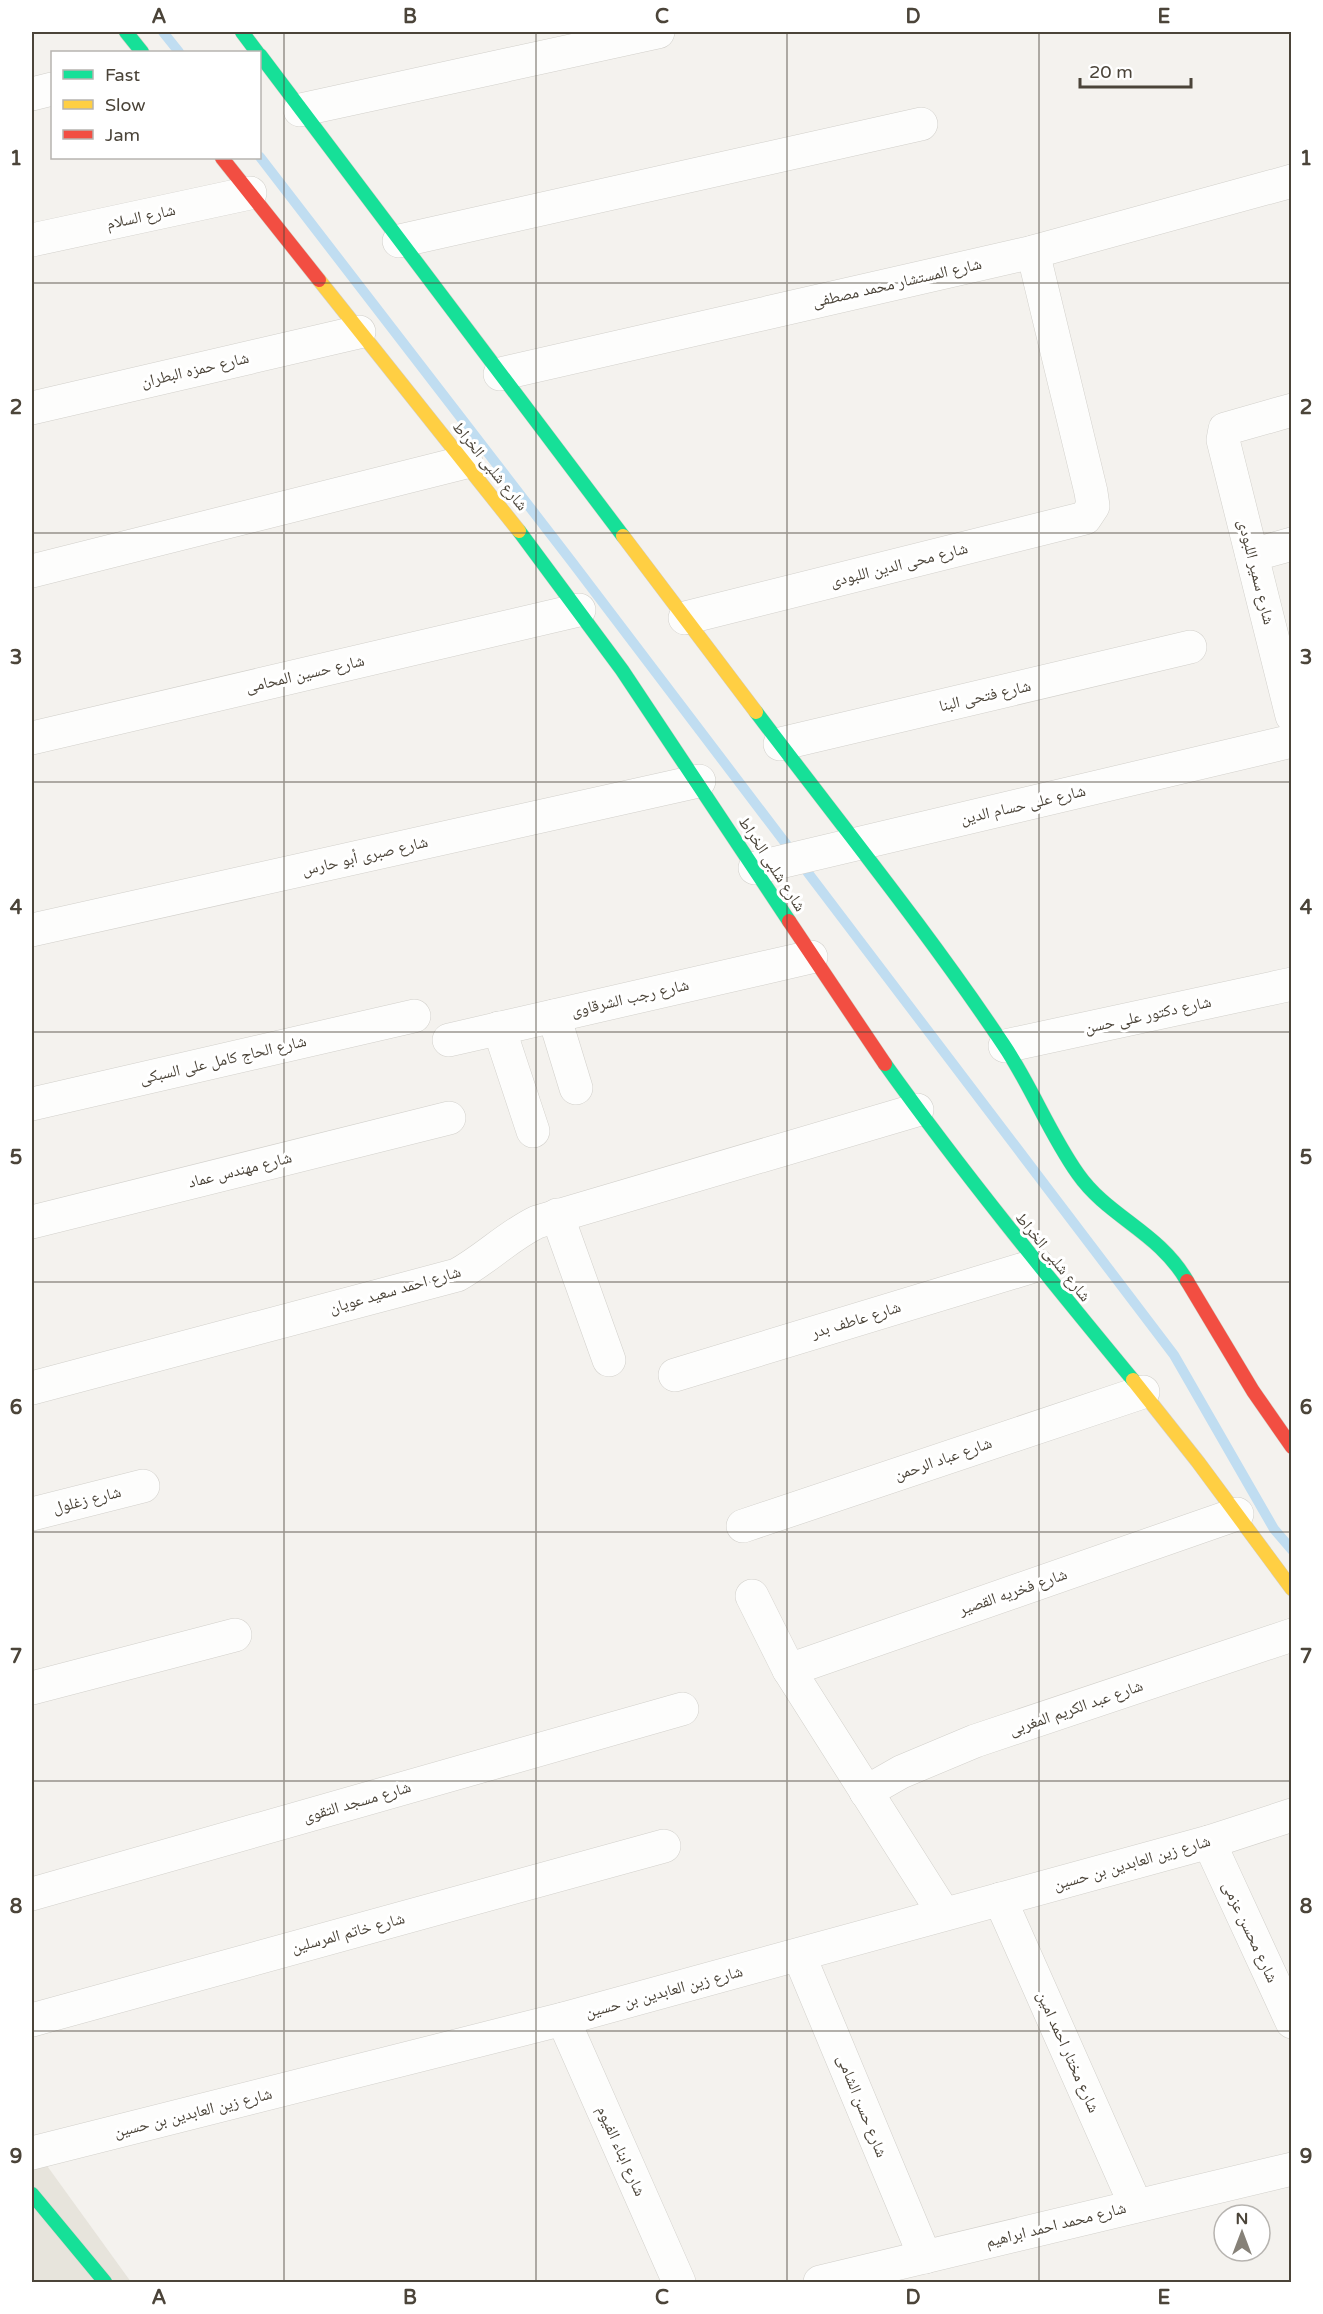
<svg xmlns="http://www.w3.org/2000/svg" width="1323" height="2314" viewBox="0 0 1323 2314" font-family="'Varela Round','Noto Naskh Arabic',sans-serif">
<rect width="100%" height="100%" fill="#f4f2ee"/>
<polygon fill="#e7e4dc" points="32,2145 131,2282 32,2282"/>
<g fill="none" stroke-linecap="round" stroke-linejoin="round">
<g stroke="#c0ddf1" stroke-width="10">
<polyline points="163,32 179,52"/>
<polyline points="260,157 572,562 1174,1355 1274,1529 1292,1550"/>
</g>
<g stroke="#d2d0cb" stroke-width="34">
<g id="street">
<polyline points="32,94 52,89"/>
<polyline points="300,110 658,32"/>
<polyline points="32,240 250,193"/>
<polyline points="399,241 921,124"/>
<polyline points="500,374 1033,252 1292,181"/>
<polyline points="32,408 359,332"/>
<polyline points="1292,410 1225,429 1223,440 1292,716"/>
<polyline points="1252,555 1292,544"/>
<polyline points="32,571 466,462"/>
<polyline points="685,618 1085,518 1093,506 1091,492 1033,252"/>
<polyline points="32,738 579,610"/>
<polyline points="780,744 1190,647"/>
<polyline points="755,868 1292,741"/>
<polyline points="32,930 699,781"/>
<polyline points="554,1016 576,1088"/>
<polyline points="499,1028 533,1131"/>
<polyline points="449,1040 811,957"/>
<polyline points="1005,1046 1292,984"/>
<polyline points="32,1104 414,1016"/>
<polyline points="557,1215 609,1360"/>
<polyline points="32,1222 449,1118"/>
<polyline points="675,1375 1037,1265"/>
<path d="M32,1388L457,1275C486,1259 508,1236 537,1222L917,1110"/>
<polyline points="32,1514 143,1486"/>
<polyline points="743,1526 1143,1392"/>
<polyline points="752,1596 789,1670 944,1914"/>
<polyline points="789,1670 1237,1514"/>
<polyline points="32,1688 235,1635"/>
<polyline points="866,1792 901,1772 975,1741 1292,1635"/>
<polyline points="1209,1842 1292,2022"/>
<polyline points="32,1894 682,1709"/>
<polyline points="1000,1899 1136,2206"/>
<polyline points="799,1955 925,2257"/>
<polyline points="563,2019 679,2282"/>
<polyline points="32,2020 664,1846"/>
<polyline points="32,2153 563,2019 1209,1842 1292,1815"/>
<polyline points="820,2282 1292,2169"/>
</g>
</g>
<g stroke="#d3cfc5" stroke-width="15">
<g id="fast">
<polyline points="126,32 142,52"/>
<polyline points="242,32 257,52"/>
<polyline points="260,55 623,536"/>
<polyline points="519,531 622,670 789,921"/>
<path d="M756,712C839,822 926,929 1003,1044C1031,1085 1049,1133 1078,1174C1108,1217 1159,1232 1187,1281"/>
<path d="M885,1064C963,1173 1048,1277 1133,1380"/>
<polyline points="32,2194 105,2282"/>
</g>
</g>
<g stroke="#d3cfc5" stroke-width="15">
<g id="slow">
<polyline points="319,280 519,531"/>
<polyline points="623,536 756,712"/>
<polyline points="1133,1380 1198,1462 1292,1589"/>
</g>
</g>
<g stroke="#d3cfc5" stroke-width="15">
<g id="jam">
<polyline points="222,158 319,280"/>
<polyline points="789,921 885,1064"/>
<polyline points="1187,1281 1253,1391 1292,1447"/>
</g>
</g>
<use href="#street" stroke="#fdfdfc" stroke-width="33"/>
<use href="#fast" stroke="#16e098" stroke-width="14"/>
<use href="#slow" stroke="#ffcf43" stroke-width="14"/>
<use href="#jam" stroke="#f24e42" stroke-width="14"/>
</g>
<path fill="none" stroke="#4b4439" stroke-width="1.5" stroke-opacity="0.55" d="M284,32V2282M536,32V2282M787,32V2282M1039,32V2282M32,283H1292M32,533H1292M32,782H1292M32,1032H1292M32,1282H1292M32,1532H1292M32,1781H1292M32,2031H1292"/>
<g text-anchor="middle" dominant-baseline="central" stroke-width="6" stroke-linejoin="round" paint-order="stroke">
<g font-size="16" fill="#4b4439" stroke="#fff">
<text transform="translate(141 217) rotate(-12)">شارع السلام</text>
<text transform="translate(897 283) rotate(-13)">شارع المستشار محمد مصطفى</text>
<text transform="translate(195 370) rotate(-13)">شارع حمزه البطران</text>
<text transform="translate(490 466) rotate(51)">شارع شلبى الخراط</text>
<text transform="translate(899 565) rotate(-14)">شارع محى الدين اللبودى</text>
<text transform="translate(1256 572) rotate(76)">شارع سمير اللبودى</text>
<text transform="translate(305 674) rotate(-13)">شارع حسين المحامى</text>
<text transform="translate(985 696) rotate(-13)">شارع فتحى البنا</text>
<text transform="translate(1023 805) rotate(-13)">شارع على حسام الدين</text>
<text transform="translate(365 856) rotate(-13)">شارع صبرى أبو حارس</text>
<text transform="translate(772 864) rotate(57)">شارع شلبى الخراط</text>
<text transform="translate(630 998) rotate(-13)">شارع رجب الشرقاوى</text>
<text transform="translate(1148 1015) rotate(-12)">شارع دكتور على حسن</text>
<text transform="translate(223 1060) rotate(-13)">شارع الحاج كامل على السبكى</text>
<text transform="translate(240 1170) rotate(-14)">شارع مهندس عماد</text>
<text transform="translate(1053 1257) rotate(51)">شارع شلبى الخراط</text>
<text transform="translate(395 1290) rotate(-16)">شارع احمد سعيد عويان</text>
<text transform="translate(856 1320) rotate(-17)">شارع عاطف بدر</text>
<text transform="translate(943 1459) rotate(-19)">شارع عباد الرحمن</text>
<text transform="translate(87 1500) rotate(-14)">شارع زغلول</text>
<text transform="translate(1013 1592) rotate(-19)">شارع فخريه القصير</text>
<text transform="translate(1076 1708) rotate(-19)">شارع عبد الكريم المغربى</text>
<text transform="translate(357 1802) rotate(-16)">شارع مسجد التقوى</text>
<text transform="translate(1132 1863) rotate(-16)">شارع زين العابدين بن حسين</text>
<text transform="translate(1250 1932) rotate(65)">شارع محسن عزمى</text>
<text transform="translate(348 1933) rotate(-15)">شارع خاتم المرسلين</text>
<text transform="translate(664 1992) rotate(-15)">شارع زين العابدين بن حسين</text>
<text transform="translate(1068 2052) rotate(66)">شارع مختار احمد امين</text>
<text transform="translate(862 2106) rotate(68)">شارع حسن الشامى</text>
<text transform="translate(193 2113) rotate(-14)">شارع زين العابدين بن حسين</text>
<text transform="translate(621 2151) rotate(66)">شارع ابناء الفيوم</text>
<text transform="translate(1056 2225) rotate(-14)">شارع محمد احمد ابراهيم</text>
</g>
</g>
<rect width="1323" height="2314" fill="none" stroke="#ffffff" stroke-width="66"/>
<rect x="51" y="51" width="210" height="108" fill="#ffffff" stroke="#b7b4b0" stroke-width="1.5"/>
<rect x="63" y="70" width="30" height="9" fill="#16e098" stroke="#b7b4b0" stroke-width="1.5"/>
<text x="105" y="81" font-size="18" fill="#4b4439">Fast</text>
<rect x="63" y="100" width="30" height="9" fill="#ffcf43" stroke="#b7b4b0" stroke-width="1.5"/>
<text x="105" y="111" font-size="18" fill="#4b4439">Slow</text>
<rect x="63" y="130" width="30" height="9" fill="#f24e42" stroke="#b7b4b0" stroke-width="1.5"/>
<text x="105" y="141" font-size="18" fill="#4b4439">Jam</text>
<g transform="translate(1242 2233)"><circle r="28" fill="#ffffff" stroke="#b7b4b0" stroke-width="1.5"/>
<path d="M0-4.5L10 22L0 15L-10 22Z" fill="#868178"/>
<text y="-9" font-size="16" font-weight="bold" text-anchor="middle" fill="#4b4439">N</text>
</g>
<path d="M1080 78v9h111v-9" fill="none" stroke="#4b4439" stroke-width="3"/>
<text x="1089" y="78" font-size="18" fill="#4b4439" stroke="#ffffff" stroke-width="4.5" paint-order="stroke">20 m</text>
<rect x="33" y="33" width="1257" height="2248" fill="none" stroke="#4b4439" stroke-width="2"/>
<g font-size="20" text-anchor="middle" font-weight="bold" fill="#4b4439">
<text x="159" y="23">A</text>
<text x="410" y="23">B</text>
<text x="662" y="23">C</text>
<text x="913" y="23">D</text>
<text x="1164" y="23">E</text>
<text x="16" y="165">1</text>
<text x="1306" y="165">1</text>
<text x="16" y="414">2</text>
<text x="1306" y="414">2</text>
<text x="16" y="664">3</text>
<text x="1306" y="664">3</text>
<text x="16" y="914">4</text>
<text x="1306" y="914">4</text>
<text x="16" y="1164">5</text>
<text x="1306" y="1164">5</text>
<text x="16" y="1414">6</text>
<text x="1306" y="1414">6</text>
<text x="16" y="1663">7</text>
<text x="1306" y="1663">7</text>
<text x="16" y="1913">8</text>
<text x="1306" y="1913">8</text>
<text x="16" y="2163">9</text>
<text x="1306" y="2163">9</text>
<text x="159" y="2304">A</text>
<text x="410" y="2304">B</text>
<text x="662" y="2304">C</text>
<text x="913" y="2304">D</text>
<text x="1164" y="2304">E</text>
</g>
</svg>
